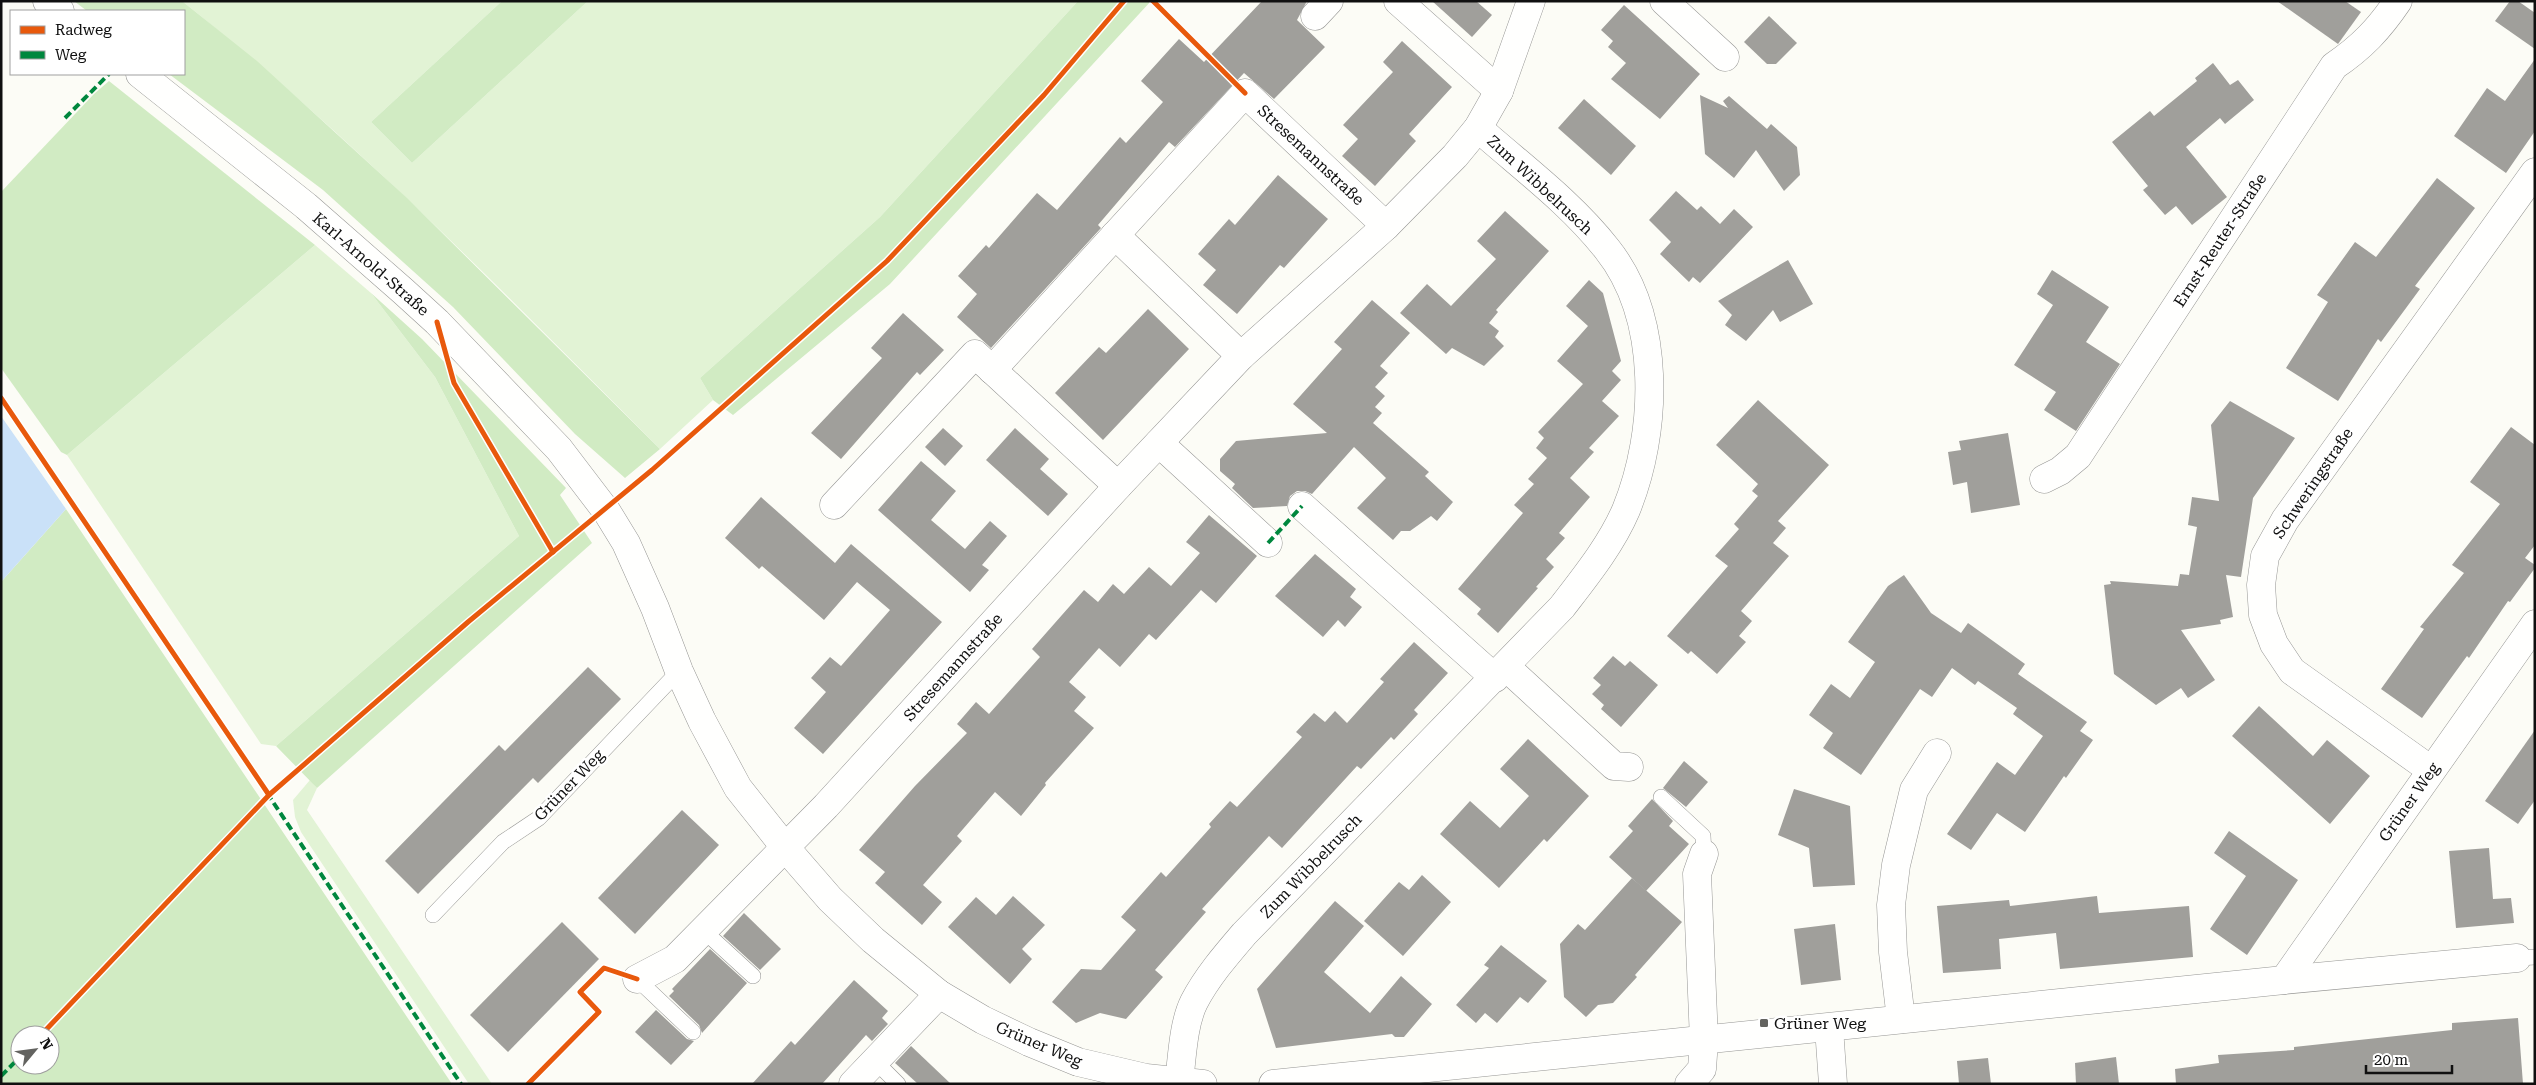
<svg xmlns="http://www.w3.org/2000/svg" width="2536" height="1085" viewBox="0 0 2536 1085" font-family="'Roboto Serif',serif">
<rect width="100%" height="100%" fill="#fcfcf6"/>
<g fill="#e2f3d5">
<path d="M182,1H502L371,122L412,163L588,1H1078L880,217L700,378L713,400L660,449C506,294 353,138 182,1Z"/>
<polygon points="315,245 371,293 435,377 519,536 276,746 261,744 67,455"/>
<polygon points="310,780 317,788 307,810 492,1084 469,1084 301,832 295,817 293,800"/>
</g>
<g fill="#d1ebc3" fill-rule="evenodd">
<polygon points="74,1 182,1 257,61 407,198 660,449 625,478 575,434 453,307 323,190 169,74 184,74 184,11 87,11"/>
<polygon points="502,1 588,1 412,163 371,122"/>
<polygon points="1078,1 1151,1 890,284 733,415 713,400 700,378 880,217"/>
<polygon points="109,81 315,245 67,455 61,452 1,368 1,192 94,94"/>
<polygon points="371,293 422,339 566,488 560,495 592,543 317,788 276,746 519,536 435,377"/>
<path d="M66,509L452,1084H1V582ZM20,1035H50V1065H20Z"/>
</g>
<polygon fill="#cae1f8" points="1,416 66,509 1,582"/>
<g fill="#a09f9b">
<polygon points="1262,1 1307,1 1297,20 1325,47 1274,99 1244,73 1175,147 1169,142 1098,225 1101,228 991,348 957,317 977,294 958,276 986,245 989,248 1037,193 1057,210 1120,137 1126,143 1163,102 1141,81 1179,39 1204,62"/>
<polygon points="1432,1 1476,1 1492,15 1472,37"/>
<polygon points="2277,1 2345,1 2361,12 2338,44"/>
<polygon points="2510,1 2518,1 2535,13 2535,49 2495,21"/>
<polygon points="1624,5 1700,74 1660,119 1611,79 1626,63 1608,47 1613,41 1601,30"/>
<polygon points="1769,16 1797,43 1776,64 1767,64 1744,42"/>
<polygon points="1402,41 1452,87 1409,134 1416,141 1375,186 1342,156 1358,139 1343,125 1393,72 1383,62"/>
<polygon points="2535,59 2535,131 2506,173 2454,136 2487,88 2505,101"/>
<polygon points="2213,63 2230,85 2238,80 2254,100 2225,124 2220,118 2186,147 2227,197 2192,225 2176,206 2165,215 2143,190 2148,186 2112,142 2150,111 2154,116 2197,81 2195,78"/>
<polygon points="1700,95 1728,108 1723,101 1729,96 1767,129 1771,124 1797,147 1800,175 1784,191 1756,150 1734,178 1705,154"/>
<polygon points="1584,99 1636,146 1611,175 1558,128"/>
<polygon points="1278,175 1328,219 1284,268 1280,265 1237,314 1203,285 1216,270 1198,254 1229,219 1235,225"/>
<polygon points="2437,178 2475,208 2415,286 2420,289 2381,342 2378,339 2338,401 2286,368 2328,302 2317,295 2355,242 2376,257"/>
<polygon points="1676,191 1697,210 1701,206 1720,224 1734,209 1753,227 1700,283 1693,277 1689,282 1660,254 1671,242 1649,220"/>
<polygon points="1505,211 1549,251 1496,310 1498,312 1489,323 1499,331 1495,337 1504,346 1484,366 1452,348 1446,354 1400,313 1427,284 1451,306 1496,259 1477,241"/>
<polygon points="1788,260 1813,304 1780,322 1773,310 1746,341 1725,325 1732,315 1718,301"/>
<polygon points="2052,270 2109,307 2086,342 2120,364 2076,431 2044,410 2056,392 2014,365 2053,305 2037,294"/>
<polygon points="1589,280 1603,293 1621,361 1612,371 1621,380 1602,401 1619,416 1589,448 1594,452 1570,478 1590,497 1559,533 1565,538 1546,559 1554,567 1536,587 1538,588 1498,633 1477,614 1481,609 1458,589 1523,513 1514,505 1534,484 1528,479 1547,458 1536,448 1544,438 1538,432 1583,384 1557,361 1588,326 1566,306"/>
<polygon points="1372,300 1410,333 1380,366 1388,373 1375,387 1385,396 1375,407 1382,413 1373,423 1429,472 1425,476 1453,502 1437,521 1431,516 1410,531 1401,531 1393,540 1357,508 1386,478 1354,447 1312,494 1305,491 1297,491 1290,496 1287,506 1253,508 1232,488 1235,484 1220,471 1220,459 1236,441 1327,433 1293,404 1342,349 1334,342"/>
<polygon points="1148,309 1189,349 1103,440 1055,393 1099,347 1106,353"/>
<polygon points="903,313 944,350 920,375 917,372 841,459 811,433 882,358 871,348"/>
<polygon points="1758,400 1829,465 1778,521 1786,528 1773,543 1789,556 1741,611 1752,621 1739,636 1746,642 1717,674 1691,651 1688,654 1667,636 1728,566 1715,556 1739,529 1734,524 1758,496 1752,491 1758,484 1716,445"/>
<polygon points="2230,401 2295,438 2253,498 2241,577 2226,575 2233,617 2220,620 2221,624 2181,630 2215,680 2188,698 2181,688 2156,705 2114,674 2104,585 2111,584 2110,581 2178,586 2180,574 2189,575 2197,527 2188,525 2192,497 2219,501 2211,425"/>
<polygon points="2511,427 2535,445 2535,545 2525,558 2535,565 2535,568 2510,602 2508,601 2469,658 2467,656 2422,718 2381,689 2424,629 2420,627 2464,573 2452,565 2500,504 2470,482"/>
<polygon points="943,428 963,446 945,466 925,447"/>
<polygon points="1015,428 1049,459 1040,469 1068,494 1048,516 986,460"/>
<polygon points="2008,433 2020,505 1971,513 1967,482 1953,485 1948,452 1961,450 1959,441"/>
<polygon points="921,461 956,491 931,520 965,549 990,521 1007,536 982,565 989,570 970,592 878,510"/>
<polygon points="761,497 835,563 851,544 942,622 823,754 794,728 826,692 811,678 830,657 841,666 890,610 857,582 824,620 762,566 759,569 725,538"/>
<polygon points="1209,515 1257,556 1216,603 1201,590 1156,640 1149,634 1120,667 1099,648 1069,682 1086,697 1074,711 1094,728 1045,783 1046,785 1021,816 995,792 957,836 962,841 923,885 942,902 922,925 875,883 885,872 859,850 915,786 967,733 957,724 976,702 989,714 1040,657 1032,649 1084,590 1098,602 1113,584 1124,594 1149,567 1171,586 1200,553 1186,542"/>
<polygon points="1315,554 1356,589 1350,597 1362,607 1345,627 1338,620 1323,637 1275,596"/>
<polygon points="1904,575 1931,613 1961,633 1968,623 2025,664 2018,674 2087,722 2080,731 2093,740 2066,778 2064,776 2025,832 1997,813 1971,850 1947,834 1997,762 2015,775 2043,736 2013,714 2017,708 1978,681 1975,685 1952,668 1932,697 1920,689 1861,775 1823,748 1833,733 1809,715 1831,684 1850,698 1875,662 1848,642 1888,586"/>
<polygon points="1414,642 1448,673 1414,710 1418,714 1394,740 1391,737 1361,769 1357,766 1282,848 1269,836 1202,909 1206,912 1155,970 1163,977 1126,1019 1100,1013 1076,1023 1052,1002 1081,969 1101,970 1136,930 1121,917 1161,872 1166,877 1211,827 1209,824 1230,801 1237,807 1302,737 1296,732 1314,713 1325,722 1335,711 1347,723 1384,682 1380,679"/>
<polygon points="1613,656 1625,666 1630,661 1658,685 1621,727 1601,709 1604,705 1592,694 1601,685 1593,678"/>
<polygon points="588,667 621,699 538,783 533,778 418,894 385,861 499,745 505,751"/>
<polygon points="2259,706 2313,756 2327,740 2370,776 2330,824 2232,736"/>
<polygon points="2535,730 2535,800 2518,824 2485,801"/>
<polygon points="1528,739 1589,796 1547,842 1544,839 1499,888 1440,834 1470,801 1500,828 1529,796 1500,769"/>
<polygon points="1684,761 1708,782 1686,807 1663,788"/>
<polygon points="1794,789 1850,806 1855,885 1813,887 1809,848 1778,835"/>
<polygon points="1652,799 1673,821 1669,826 1689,844 1646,891 1609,857 1633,831 1628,826"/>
<polygon points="682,810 719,845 635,934 598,898"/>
<polygon points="2229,831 2298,880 2247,955 2210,929 2246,876 2214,853"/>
<polygon points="2489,848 2493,899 2511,898 2514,923 2456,928 2449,851"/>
<polygon points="1422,875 1451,902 1403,956 1364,921 1399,882 1409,890"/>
<polygon points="1632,878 1682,922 1635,975 1637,977 1613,1003 1598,1005 1586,1017 1564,997 1560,944 1578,924 1585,930"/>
<polygon points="1013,896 1045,925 1022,949 1032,959 1010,984 948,927 976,897 996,915"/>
<polygon points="2097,896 2099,913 2189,906 2193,957 2060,969 2056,933 1999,939 2001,969 1943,973 1937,906 2009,900 2010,906"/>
<polygon points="1335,901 1364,926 1324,972 1370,1013 1401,976 1432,1004 1404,1037 1395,1037 1392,1034 1276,1048 1257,989"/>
<polygon points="744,913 781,949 760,970 723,936"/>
<polygon points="562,922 599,959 508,1052 470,1015"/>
<polygon points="1835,924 1841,980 1801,985 1794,929"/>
<polygon points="1501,945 1547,981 1528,1003 1520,997 1497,1023 1485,1013 1476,1023 1456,1005 1489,968 1484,965"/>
<polygon points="710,949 747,983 702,1033 699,1025 669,996 674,991 672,989"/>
<polygon points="854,980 888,1011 882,1018 888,1024 872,1041 866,1035 822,1084 752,1084 791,1041 795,1045"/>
<polygon points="656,1010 687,1039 694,1041 671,1065 635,1032"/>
<polygon points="2518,1018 2523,1084 2176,1084 2175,1069 2219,1063 2218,1055 2294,1050 2294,1047 2452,1030 2452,1023"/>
<polygon points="911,1046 951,1084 918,1084 895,1063"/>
<polygon points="2116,1057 2119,1084 2076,1084 2075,1063"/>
<polygon points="1988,1058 1991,1084 1959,1084 1957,1061"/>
</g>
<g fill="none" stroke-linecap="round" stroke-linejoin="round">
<g stroke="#969694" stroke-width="16">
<g id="lane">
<polyline points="1661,797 1703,836 1704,854"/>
<polyline points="433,915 503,842 539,818 679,671"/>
<polyline points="704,931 753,976"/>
<polyline points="2517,958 2535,957"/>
<polyline points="637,979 693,1032"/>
<polyline points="875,1061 898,1084"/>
</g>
</g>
<g stroke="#969694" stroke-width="29">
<g id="street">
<polyline points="47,1 60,11"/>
<polyline points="1398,1 1499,91"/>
<polyline points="1664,1 1725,57"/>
<polyline points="1315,16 1329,1"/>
<polyline points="140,74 306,206 403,291 437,322 559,449 607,512 626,543 655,608 679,671 702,721 738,788 784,846 830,899 873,940 939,994 983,1020 1029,1042 1078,1062 1146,1078 1203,1084"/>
<polyline points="1115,235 1241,356"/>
<polyline points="992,370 1245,93 1386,226"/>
<polyline points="1159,443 1268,543"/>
<path d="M2044,479L2060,471L2078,456L2334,66C2362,47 2379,29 2398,1"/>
<polyline points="834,505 975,354 1118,486"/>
<polyline points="1302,506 1495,678"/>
<polyline points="1506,667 1614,766 1629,767"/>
<polyline points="2431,770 2292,671 2274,644 2263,615 2261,585 2265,556 2285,520 2535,172"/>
<polyline points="637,979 675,959 826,806 1118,486 1241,356 1386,226 1455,156 1478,128 1499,91 1531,1"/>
<polyline points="2284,980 2517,958"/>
<polyline points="1901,1019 1893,952 1891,905 1896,865 1914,790 1937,753"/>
<polyline points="1829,1028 1833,1084"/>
<path d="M1179,1082C1182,1059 1183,1024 1194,1002C1207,977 1226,955 1244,934L1562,607C1585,577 1611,545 1626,510C1658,432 1662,318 1607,249C1571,203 1522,167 1478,128"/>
<polyline points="853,1084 939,994"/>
<polyline points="1273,1084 2284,980 2535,624"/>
<polyline points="1689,1084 1702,1069 1704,1040 1697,874 1704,854"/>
</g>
</g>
<use href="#lane" stroke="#fffffe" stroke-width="15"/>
<use href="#street" stroke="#fffffe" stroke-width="28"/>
<g stroke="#00873e" stroke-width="4" stroke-dasharray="8 4" stroke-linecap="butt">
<polyline points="65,118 109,74"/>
<polyline points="1268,543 1302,506"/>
<polyline points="267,793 461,1084"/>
<polyline points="1,1076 20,1057"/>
</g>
<g stroke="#fff" stroke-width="8">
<g id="cycleway">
<polyline points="1153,1 1245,93"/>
<polyline points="437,322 454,383 553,552"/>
<polyline points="1,398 269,795"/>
<polyline points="41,1035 269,795 468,622 652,470 887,261 1044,95 1124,1"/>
<polyline points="528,1084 599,1012 580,992 604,968 637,979"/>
</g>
</g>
<use href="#cycleway" stroke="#e8590c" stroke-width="5"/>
</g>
<rect fill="#636360" stroke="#fff" stroke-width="2" x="1759" y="1018" width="10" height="10" rx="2.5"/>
<g text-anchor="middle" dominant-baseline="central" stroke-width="5" stroke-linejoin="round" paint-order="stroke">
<g font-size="16" fill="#101010" stroke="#fff">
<text transform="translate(1311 155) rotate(43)">Stresemannstraße</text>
<text transform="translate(1540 185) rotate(43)">Zum Wibbelrusch</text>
<text transform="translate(2220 240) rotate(-57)">Ernst-Reuter-Straße</text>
<text transform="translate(371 264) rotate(41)">Karl-Arnold-Straße</text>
<text transform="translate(2313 483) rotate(-56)">Schweringstraße</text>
<text transform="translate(953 667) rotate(-48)">Stresemannstraße</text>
<text transform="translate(569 785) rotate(-46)">Grüner Weg</text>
<text transform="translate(2409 802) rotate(-55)">Grüner Weg</text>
<text transform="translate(1311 866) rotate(-46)">Zum Wibbelrusch</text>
<text transform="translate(1039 1044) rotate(23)">Grüner Weg</text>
</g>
<g font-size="16" fill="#101010" stroke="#fff" text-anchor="start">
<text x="1774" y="1023">Grüner Weg</text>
</g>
</g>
<rect width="2536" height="1085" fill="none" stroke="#101010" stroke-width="5"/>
<rect x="10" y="10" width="175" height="65" fill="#ffffff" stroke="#9f9f9f"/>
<rect x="20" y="26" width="25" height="8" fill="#e8590c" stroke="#9f9f9f"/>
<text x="55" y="35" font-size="15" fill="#101010">Radweg</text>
<rect x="20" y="51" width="25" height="8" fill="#00873e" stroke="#9f9f9f"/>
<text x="55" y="60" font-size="15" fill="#101010">Weg</text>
<g transform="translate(35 1050) rotate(61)"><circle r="24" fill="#ffffff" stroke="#9f9f9f"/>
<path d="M0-4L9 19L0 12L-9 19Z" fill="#636360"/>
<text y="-8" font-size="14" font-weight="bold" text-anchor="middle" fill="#101010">N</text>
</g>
<path d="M2366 1065v8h86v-8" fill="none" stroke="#101010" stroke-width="2.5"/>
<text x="2374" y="1065" font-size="15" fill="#101010" stroke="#ffffff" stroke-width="4" paint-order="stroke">20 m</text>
</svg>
